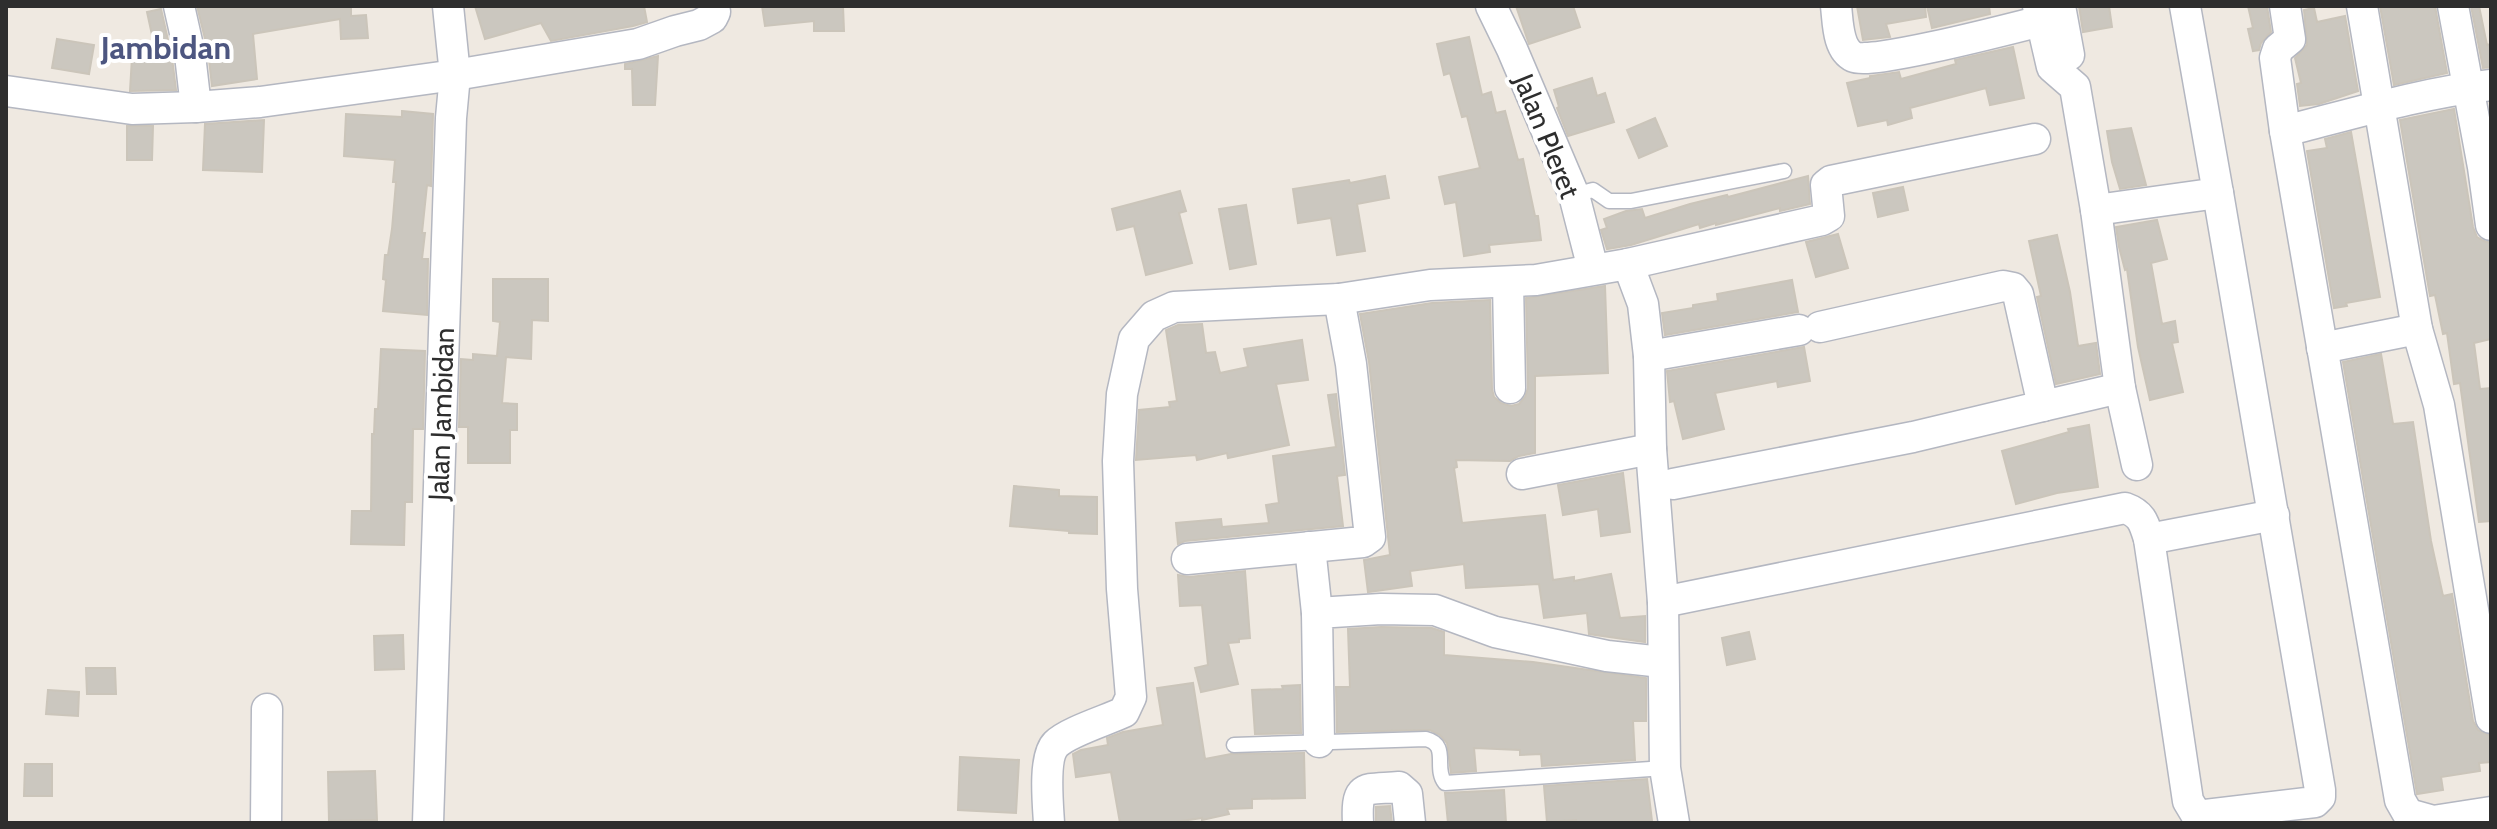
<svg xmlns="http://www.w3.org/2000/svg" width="2497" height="829" viewBox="0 0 2497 829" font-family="Cabin,sans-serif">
<rect width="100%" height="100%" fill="#efe9e1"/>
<g fill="#cbc7bf" stroke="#cbc5ba" stroke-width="2">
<polygon points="197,6 351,6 351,16 366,15 368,38 341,39 340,19 253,34 257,79 212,86 208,51"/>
<polygon points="475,6 644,6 647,22 633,26 551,41 541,23 485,39"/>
<polygon points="762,6 843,6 844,31 814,31 814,21 765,26"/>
<polygon points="1516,6 1573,6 1580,27 1529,44"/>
<polygon points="1857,6 1925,6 1926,17 1886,24 1890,37 1863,40"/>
<polygon points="1927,6 1989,6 1990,14 1932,28"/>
<polygon points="2079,6 2109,6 2112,27 2083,32"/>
<polygon points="2248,6 2267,6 2271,32 2261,43 2259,50 2253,51 2248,29 2253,28"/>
<polygon points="2380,6 2435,6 2447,73 2394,85"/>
<polygon points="2471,6 2479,6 2487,45 2491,44 2491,67 2483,68"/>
<polygon points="2314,8 2317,22 2345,16 2358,91 2319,104 2300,106 2297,84 2301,83 2295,58 2307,45 2304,10"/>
<polygon points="161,9 172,58 176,90 130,91 132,57 157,58 147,12"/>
<polygon points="1469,37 1482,95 1491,92 1496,113 1505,111 1518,160 1523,159 1535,216 1538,216 1541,240 1489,245 1490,252 1464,256 1456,202 1445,204 1439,177 1480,168 1467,116 1462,117 1450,73 1444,75 1437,44"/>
<polygon points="57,39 94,45 89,74 52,68"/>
<polygon points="2013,47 2024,98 1990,105 1986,88 1910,108 1912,118 1888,125 1887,120 1858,126 1847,83 1870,78 1870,76 1899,72 1901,79 1956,64 1955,60"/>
<polygon points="658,56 655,105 633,105 632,69 625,69 625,64"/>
<polygon points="1592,78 1597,96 1605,93 1614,122 1568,136 1557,108 1559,107 1554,90"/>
<polygon points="2454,109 2473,227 2477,237 2484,241 2491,243 2491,339 2474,343 2480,389 2491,388 2491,521 2479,522 2460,383 2454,384 2447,333 2443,334 2435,295 2430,296 2400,120"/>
<polygon points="402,111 433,114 431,186 427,185 422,233 425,233 422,259 428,259 427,315 383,311 386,280 383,279 385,255 388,255 392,229 396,182 393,182 395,160 344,156 346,114 402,117"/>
<polygon points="1655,118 1667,146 1639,158 1627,130"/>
<polygon points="264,120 262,172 203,170 205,124"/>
<polygon points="127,126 153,126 152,160 127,160"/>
<polygon points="2131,128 2146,185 2120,189 2112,162 2107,131"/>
<polygon points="2351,132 2380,297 2346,303 2347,306 2334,308 2307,151 2327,148 2325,139"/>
<polygon points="1385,176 1389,198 1357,204 1365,251 1337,255 1331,218 1298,223 1293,189 1349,180 1350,183"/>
<polygon points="1808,176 1810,204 1780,211 1780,208 1716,225 1716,223 1700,228 1699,224 1631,245 1607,249 1601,230 1607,228 1604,219 1626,211 1642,209 1645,218 1690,204 1727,195 1728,197"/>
<polygon points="1903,187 1908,210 1878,217 1873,193"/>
<polygon points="1180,191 1186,211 1179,213 1192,263 1146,275 1134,226 1117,230 1112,209"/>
<polygon points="1246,205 1256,264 1230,269 1219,209"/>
<polygon points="2157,220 2167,259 2151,263 2162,324 2175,321 2178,342 2172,343 2183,392 2150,400 2138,347 2127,269 2125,270 2119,247 2116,227"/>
<polygon points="1838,234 1848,268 1816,277 1806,242"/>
<polygon points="2057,235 2070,292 2078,346 2096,343 2100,374 2056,384 2037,297 2041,296 2029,241"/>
<polygon points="493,279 548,279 548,321 532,320 531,359 506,357 502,403 517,404 517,430 510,430 510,463 468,463 468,427 459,427 461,359 473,360 473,354 497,356 500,322 493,321"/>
<polygon points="1792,280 1798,312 1665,335 1662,313 1693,308 1693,305 1718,301 1717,294"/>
<polygon points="1605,286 1608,373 1535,376 1535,453 1519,456 1510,461 1456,460 1457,467 1454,468 1462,523 1545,515 1553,580 1574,577 1574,581 1611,574 1620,618 1645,616 1645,642 1589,634 1587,613 1544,618 1539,584 1466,588 1464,564 1410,571 1412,586 1368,592 1364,560 1390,555 1369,362 1360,314 1432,303 1490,300 1492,389 1494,397 1501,403 1511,406 1519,404 1525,397 1528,388 1526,298"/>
<polygon points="1202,324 1206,353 1215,352 1220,373 1248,367 1244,349 1302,340 1308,380 1276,384 1289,445 1228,458 1227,453 1197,460 1196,455 1136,460 1139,410 1170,407 1169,402 1177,401 1166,330 1178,325"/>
<polygon points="1804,347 1810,381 1778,387 1777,381 1715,393 1724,429 1683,439 1674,401 1670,402 1667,371"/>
<polygon points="381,349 425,351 423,429 413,429 412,502 405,502 404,545 351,544 352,511 371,511 372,434 374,434 375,409 378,409"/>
<polygon points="2381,354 2393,424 2413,422 2431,541 2443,596 2452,594 2473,721 2478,730 2491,736 2491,762 2479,763 2480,771 2441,777 2443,790 2417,794 2343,362"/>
<polygon points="1336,394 1345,475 1337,476 1343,526 1185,541 1178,544 1176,523 1221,519 1222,527 1269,523 1266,505 1279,503 1273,456 1336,447 1328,395"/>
<polygon points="2089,425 2098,487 2057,493 2016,504 2002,451 2069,432 2068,429"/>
<polygon points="1623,473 1630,532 1601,536 1598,509 1563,515 1558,485"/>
<polygon points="1014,486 1059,490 1059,496 1097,497 1097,534 1069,533 1069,531 1010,526"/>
<polygon points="1245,571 1250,638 1239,639 1239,642 1228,643 1238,684 1201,692 1195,668 1208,665 1202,605 1180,606 1178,575 1189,577"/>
<polygon points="1381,627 1432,628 1444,632 1444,655 1533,662 1646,678 1646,721 1633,721 1635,760 1542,766 1541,754 1520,755 1520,750 1474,748 1476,771 1451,773 1447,743 1440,735 1430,730 1337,732 1336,687 1350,687 1348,629"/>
<polygon points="1749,632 1755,659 1727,665 1722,638"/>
<polygon points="403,635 404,669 375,670 374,636"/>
<polygon points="86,668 115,668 116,694 87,694"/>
<polygon points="1193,683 1205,759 1231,754 1304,753 1305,798 1252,799 1252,808 1227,809 1229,814 1202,820 1202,818 1168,823 1120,823 1111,772 1076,777 1073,754 1081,750 1108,745 1107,738 1123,732 1163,725 1157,688"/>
<polygon points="1300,685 1301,733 1255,734 1252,690 1283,689 1282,686"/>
<polygon points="48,690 79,692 78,716 46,714"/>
<polygon points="960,757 1019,760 1016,813 958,810"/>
<polygon points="25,764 52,764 52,796 24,796"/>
<polygon points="375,771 377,820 329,821 328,772"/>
<polygon points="1647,779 1652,821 1576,823 1576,820 1547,822 1544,786"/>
<polygon points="1504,790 1506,823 1448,823 1445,793"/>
<polygon points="1390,806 1392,823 1376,823 1376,807"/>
</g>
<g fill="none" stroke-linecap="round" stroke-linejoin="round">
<g stroke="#b4b7c1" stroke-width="17">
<g id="service">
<polyline points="1574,195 1593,190 1609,201 1631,201 1784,171"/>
<path d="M1234,745L1426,739C1450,745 1433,768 1445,783L1665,768"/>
</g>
</g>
<g stroke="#b4b7c1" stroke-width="33">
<g id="minor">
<polyline points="179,6 190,55 196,107 260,102 455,75 638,44 675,31 699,25 712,18 715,12 714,6"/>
<polyline points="1491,6 1512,49 1574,195 1593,269"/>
<path d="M1836,6C1838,21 1837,49 1854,57C1872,65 2013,28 2041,21"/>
<polyline points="2038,6 2052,67 2075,87 2096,210 2120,388 2137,465"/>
<polyline points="2060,6 2069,55"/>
<polyline points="2285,6 2290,39 2278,49 2275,58 2285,131 2400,800 2408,814 2433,821 2491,812"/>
<polyline points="2362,6 2417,329 2439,405 2491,718"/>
<polyline points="2453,6 2483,167 2491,225"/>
<polyline points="6,91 132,109 196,107"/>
<path d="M2285,131C2352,114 2421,93 2491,85"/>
<polyline points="2096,210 2218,193 2185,6"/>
<polyline points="1628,264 1822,220 1829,216 1826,185 1831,181 2035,139"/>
<polyline points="1508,282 1510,388"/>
<polyline points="2322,348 2417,329"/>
<polyline points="1649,356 1799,330"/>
<polyline points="2043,406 2120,388"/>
<polyline points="1522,474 1651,449"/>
<polyline points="1673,484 1913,437 2043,406 2018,294 2013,288 2003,286 1820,327"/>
<polyline points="2149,539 2274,515"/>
<polyline points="1310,547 1317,613"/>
<polyline points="1187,559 1363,542 1370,537 1351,364 1339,299"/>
<path d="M1663,602L2125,508C2142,514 2144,523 2149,539L2188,801L2197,816L2315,802L2320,797V790L2218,193"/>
<polyline points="1319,742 1317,613 1381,609 1435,610 1495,632 1607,656 1662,662"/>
<polyline points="266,823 267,709"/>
<polyline points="428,823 451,118 455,75 448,6"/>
<path d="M1049,823C1048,805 1043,757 1056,744C1068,732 1107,720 1124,712L1131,697L1122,589L1118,461L1122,394L1134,339L1154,316L1174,307L1339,299L1430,285L1536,280L1628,264L1643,304L1649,356L1651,449L1663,602L1665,768L1674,823"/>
<path d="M1358,823C1356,783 1364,790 1399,787L1407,794L1410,823"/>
</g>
</g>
<use href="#service" stroke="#fff" stroke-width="14"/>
<use href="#minor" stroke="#fff" stroke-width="30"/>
</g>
<g text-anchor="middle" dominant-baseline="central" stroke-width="8" stroke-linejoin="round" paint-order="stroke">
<g font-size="28" fill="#2e2e2e" stroke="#fff">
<text transform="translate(1547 136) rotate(68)">Jalan Pleret</text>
<text transform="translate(441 414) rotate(-88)">Jalan Jambidan</text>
</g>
<g font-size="32" font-weight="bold" fill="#4d5680" stroke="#fff">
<text x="166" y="47">Jambidan</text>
</g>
</g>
<rect width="2497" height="829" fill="none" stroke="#2e2e2e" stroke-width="16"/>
</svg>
